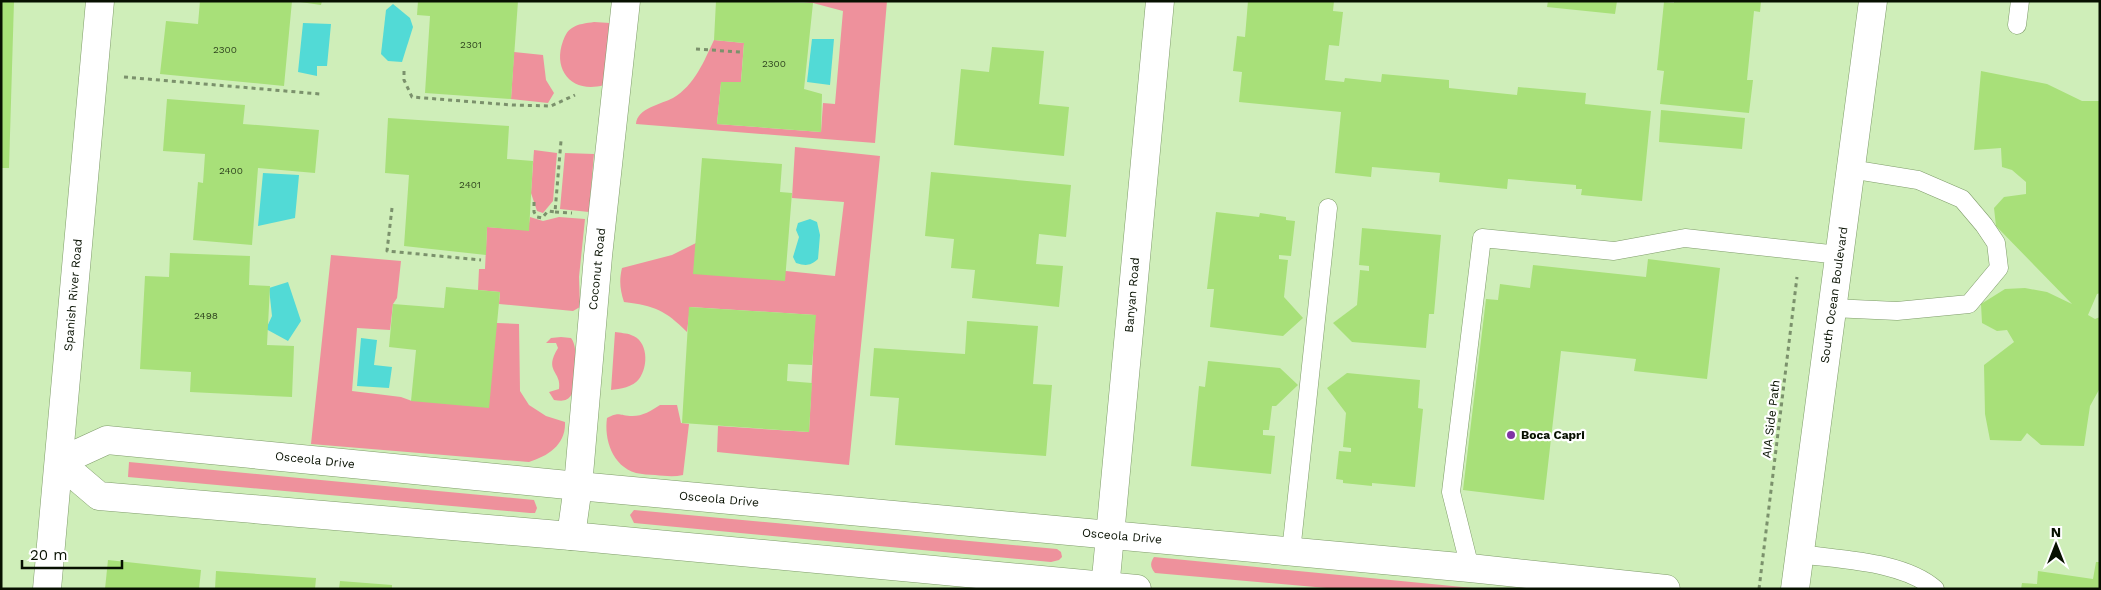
<svg xmlns="http://www.w3.org/2000/svg" width="2101" height="590" viewBox="0 0 2101 590" font-family="'Work Sans',sans-serif">
<rect width="100%" height="100%" fill="#cfeeb9"/>
<g fill="#ee919c">
<path d="M794,1H887L875,143L636,124C637,108 662,104 673,98C695,85 704,61 714,40L744,43L741,82L721,83L717,124L821,132L823,103L835,104L843,11L813,3Z"/>
<path d="M594,22L610,23L604,85C573,94 552,71 563,41C565,36 567,31 572,28C577,24 587,23 594,22Z"/>
<polygon points="514,52 543,55 546,80 554,93 548,103 511,99"/>
<path d="M795,147L880,156L849,465L717,452L718,426L809,432L815,315L690,307L687,332C665,310 655,306 624,302C620,290 619,280 622,268L672,255L696,243L786,271L835,276L844,202L792,198Z"/>
<polygon points="534,150 557,153 553,201 543,213 537,211 531,193"/>
<polygon points="565,153 594,154 589,212 560,209"/>
<polygon points="530,217 543,221 559,217 585,219 579,277 580,307 573,311 499,304 500,292 478,290 479,269 485,269 487,227 528,230"/>
<path d="M331,255L401,261L397,298L393,304L390,330L357,328L352,391L401,397L412,401L497,323L519,324L520,391L529,405L546,416L565,422C566,445 548,456 529,462L311,444Z"/>
<path d="M615,332C620,333 627,333 631,335C648,340 649,366 639,379C633,387 620,389 611,390Z"/>
<path d="M561,337L571,338C580,349 573,380 572,394C567,402 562,401 554,400L549,392L559,389C562,371 543,372 558,348L556,343H546L551,338Z"/>
<path d="M660,405H677L681,423L689,424L683,475C674,477 665,476 655,475C649,475 642,474 636,473C612,466 604,439 607,418C619,412 618,415 630,416C641,417 651,411 660,405Z"/>
<polygon points="129,462 534,500 537,508 535,513 530,513 128,477"/>
<polygon points="634,510 1057,549 1061,552 1062,557 1059,560 1051,562 634,523 630,515"/>
<path d="M1154,557L1483,589H1338L1155,573C1150,567 1150,563 1154,557Z"/>
</g>
<g fill="#52dad6">
<polygon points="393,4 410,18 413,27 402,62 388,61 381,54 386,10"/>
<polygon points="303,23 331,24 327,66 317,66 317,76 298,72"/>
<polygon points="812,39 834,39 830,85 807,82"/>
<polygon points="263,173 299,175 295,218 258,226"/>
<path d="M810,219L817,222L820,235L818,259C810,266 806,266 796,263L793,257L799,237L796,230L798,223Z"/>
<polygon points="288,282 301,321 288,341 266,329 272,316 269,288"/>
<polygon points="361,338 377,340 374,365 392,367 389,388 357,386"/>
</g>
<g fill="#a8e079">
<polygon points="1,1 14,1 9,168 1,168"/>
<polygon points="200,1 292,1 284,86 160,74 166,21 198,24"/>
<polygon points="293,1 322,1 321,5"/>
<polygon points="418,1 518,1 511,99 425,93 430,16 417,15"/>
<polygon points="716,1 813,3 804,89 822,94 821,132 717,124 721,82 741,82 744,43 714,40"/>
<polygon points="1248,1 1334,1 1333,11 1343,12 1339,46 1329,45 1325,80 1344,82 1345,78 1381,82 1382,74 1449,80 1449,88 1517,95 1518,87 1586,93 1585,104 1651,111 1642,201 1581,195 1582,189 1576,189 1576,185 1508,179 1507,189 1439,182 1440,173 1372,167 1371,177 1335,173 1341,112 1239,102 1242,72 1233,71 1237,36 1245,37"/>
<polygon points="1548,1 1617,1 1615,14 1547,7"/>
<polygon points="1674,1 1761,1 1760,12 1754,11 1747,80 1753,80 1749,113 1660,104 1664,71 1657,70 1664,2 1674,3"/>
<polygon points="992,47 1044,51 1039,104 1069,107 1064,156 954,145 961,69 989,72"/>
<polygon points="1981,71 2047,84 2082,101 2100,101 2100,293 2097,294 2088,315 2095,319 2100,317 2100,388 2090,406 2084,446 2041,445 2027,433 2021,441 1990,440 1985,414 1984,365 2014,342 2007,330 1997,331 1982,323 1981,304 2005,289 2025,288 2047,292 2072,304 1996,226 1994,208 2004,197 2026,194 2026,182 2012,170 2002,167 2001,148 1974,150"/>
<polygon points="167,99 245,105 243,124 319,130 315,173 258,168 252,245 193,240 198,182 203,183 205,154 163,151"/>
<polygon points="1661,110 1745,118 1742,149 1659,142"/>
<polygon points="388,118 509,126 507,159 533,161 529,231 487,227 486,255 404,246 409,175 385,173"/>
<polygon points="702,158 782,164 780,192 792,193 785,281 693,274"/>
<polygon points="931,172 1071,185 1066,237 1039,234 1036,264 1063,266 1059,307 972,298 975,270 951,268 954,239 925,236"/>
<polygon points="1216,212 1259,217 1260,213 1286,217 1286,220 1295,221 1291,256 1279,255 1279,259 1288,260 1284,297 1303,318 1283,336 1210,327 1214,289 1207,289"/>
<polygon points="1362,228 1441,235 1434,314 1429,314 1426,348 1352,342 1333,323 1357,305 1360,270 1369,271 1369,266 1359,265"/>
<polygon points="170,253 250,256 249,285 270,286 267,345 294,346 292,397 190,392 191,372 140,369 145,276 169,277"/>
<polygon points="1648,259 1720,268 1707,379 1634,371 1636,359 1561,351 1544,500 1463,490 1486,299 1498,300 1500,284 1530,288 1533,265 1646,277"/>
<polygon points="446,287 500,292 489,408 411,401 416,350 389,347 393,304 444,308"/>
<polygon points="689,307 816,315 812,365 788,364 787,381 812,383 809,432 682,423"/>
<polygon points="967,321 1038,326 1033,384 1052,385 1046,456 895,445 899,398 870,396 874,348 965,354"/>
<polygon points="1208,361 1280,368 1298,385 1276,406 1272,406 1269,430 1263,430 1263,435 1275,436 1271,474 1191,466 1199,386 1205,387"/>
<polygon points="1347,373 1420,380 1418,408 1423,409 1415,487 1372,483 1372,486 1343,483 1343,480 1336,479 1339,451 1351,452 1351,448 1343,447 1346,413 1327,388"/>
<polygon points="108,560 201,570 199,589 105,589"/>
<polygon points="2096,562 2100,562 2100,589 2021,589 2022,583 2037,584 2038,571 2093,579"/>
<polygon points="216,571 316,578 315,589 215,589"/>
<polygon points="340,581 392,585 392,589 339,589"/>
</g>
<g fill="none" stroke-linecap="round" stroke-linejoin="round">
<g stroke="#7f9c6a" stroke-width="19">
<g id="service">
<polyline points="2017,25 2020,1"/>
<polyline points="1832,308 1897,311 1969,304 1999,268 1996,243 1984,225 1962,199 1918,180 1850,169"/>
<polyline points="1291,552 1328,208"/>
<path d="M1800,554C1841,560 1903,561 1935,589"/>
<polyline points="1470,568 1451,492 1482,238 1614,251 1685,238 1839,255"/>
</g>
</g>
<g stroke="#7f9c6a" stroke-width="29">
<g id="minor">
<polyline points="59,462 107,440 578,486 1470,568 1666,589"/>
<polyline points="59,462 99,496 571,536 1137,589"/>
<polyline points="571,536 578,486 598,256 626,1"/>
<polyline points="47,589 100,1"/>
<polyline points="1105,589 1160,1"/>
</g>
</g>
<g stroke="#7f9c6a" stroke-width="29">
<polyline id="secondary" points="1795,589 1873,1"/>
</g>
<g stroke="#7b916c" stroke-width="3" stroke-dasharray="4 4" stroke-linecap="butt">
<polyline points="696,49 740,52"/>
<polyline points="404,71 404,80 412,97 512,105 551,106 575,95"/>
<polyline points="124,77 320,94"/>
<polyline points="534,202 534,212 537,217 542,218 548,211 555,212 561,141"/>
<polyline points="392,208 387,251 481,260"/>
<polyline points="555,212 572,213"/>
<polyline points="1759,589 1797,277"/>
</g>
<use href="#service" stroke="#fff" stroke-width="18"/>
<use href="#minor" stroke="#fff" stroke-width="28"/>
<use href="#secondary" stroke="#fff" stroke-width="28"/>
</g>
<circle fill="#8034a5" stroke="#fff" stroke-width="2" cx="1511" cy="435" r="5"/>
<g text-anchor="middle" dominant-baseline="central" stroke-width="4.5" stroke-linejoin="round" paint-order="stroke">
<g font-size="10" fill="#2f441f">
<text x="471" y="44">2301</text>
<text x="225" y="49">2300</text>
<text x="774" y="63">2300</text>
<text x="231" y="170">2400</text>
<text x="470" y="184">2401</text>
<text x="206" y="315">2498</text>
</g>
<g font-size="12" fill="#071001" stroke="#fff">
<text transform="translate(597 269) rotate(-84)">Coconut Road</text>
<text transform="translate(73 295) rotate(-85)">Spanish River Road</text>
<text transform="translate(1132 295) rotate(-85)">Banyan Road</text>
<text transform="translate(1834 295) rotate(-82)">South Ocean Boulevard</text>
<text transform="translate(1771 419) rotate(-83)">AIA Side Path</text>
<text transform="translate(315 460) rotate(6)">Osceola Drive</text>
<text transform="translate(719 499) rotate(5)">Osceola Drive</text>
<text transform="translate(1122 536) rotate(5)">Osceola Drive</text>
</g>
<g font-size="12" font-weight="bold" fill="#071001" stroke="#fff" text-anchor="start">
<text x="1521" y="435">Boca Capri</text>
</g>
</g>
<rect width="2101" height="590" fill="none" stroke="#071001" stroke-width="5"/>
<g transform="translate(2056 545)" stroke="#ffffff" stroke-width="4" paint-order="stroke">
<path d="M0-4L9 19L0 12L-9 19Z" fill="#071001"/>
<text y="-8" font-size="14" font-weight="bold" text-anchor="middle" fill="#071001">N</text>
</g>
<path d="M22 560v8h100v-8" fill="none" stroke="#071001" stroke-width="2.5"/>
<text x="30" y="560" font-size="15" fill="#071001" stroke="#ffffff" stroke-width="4" paint-order="stroke">20 m</text>
</svg>
